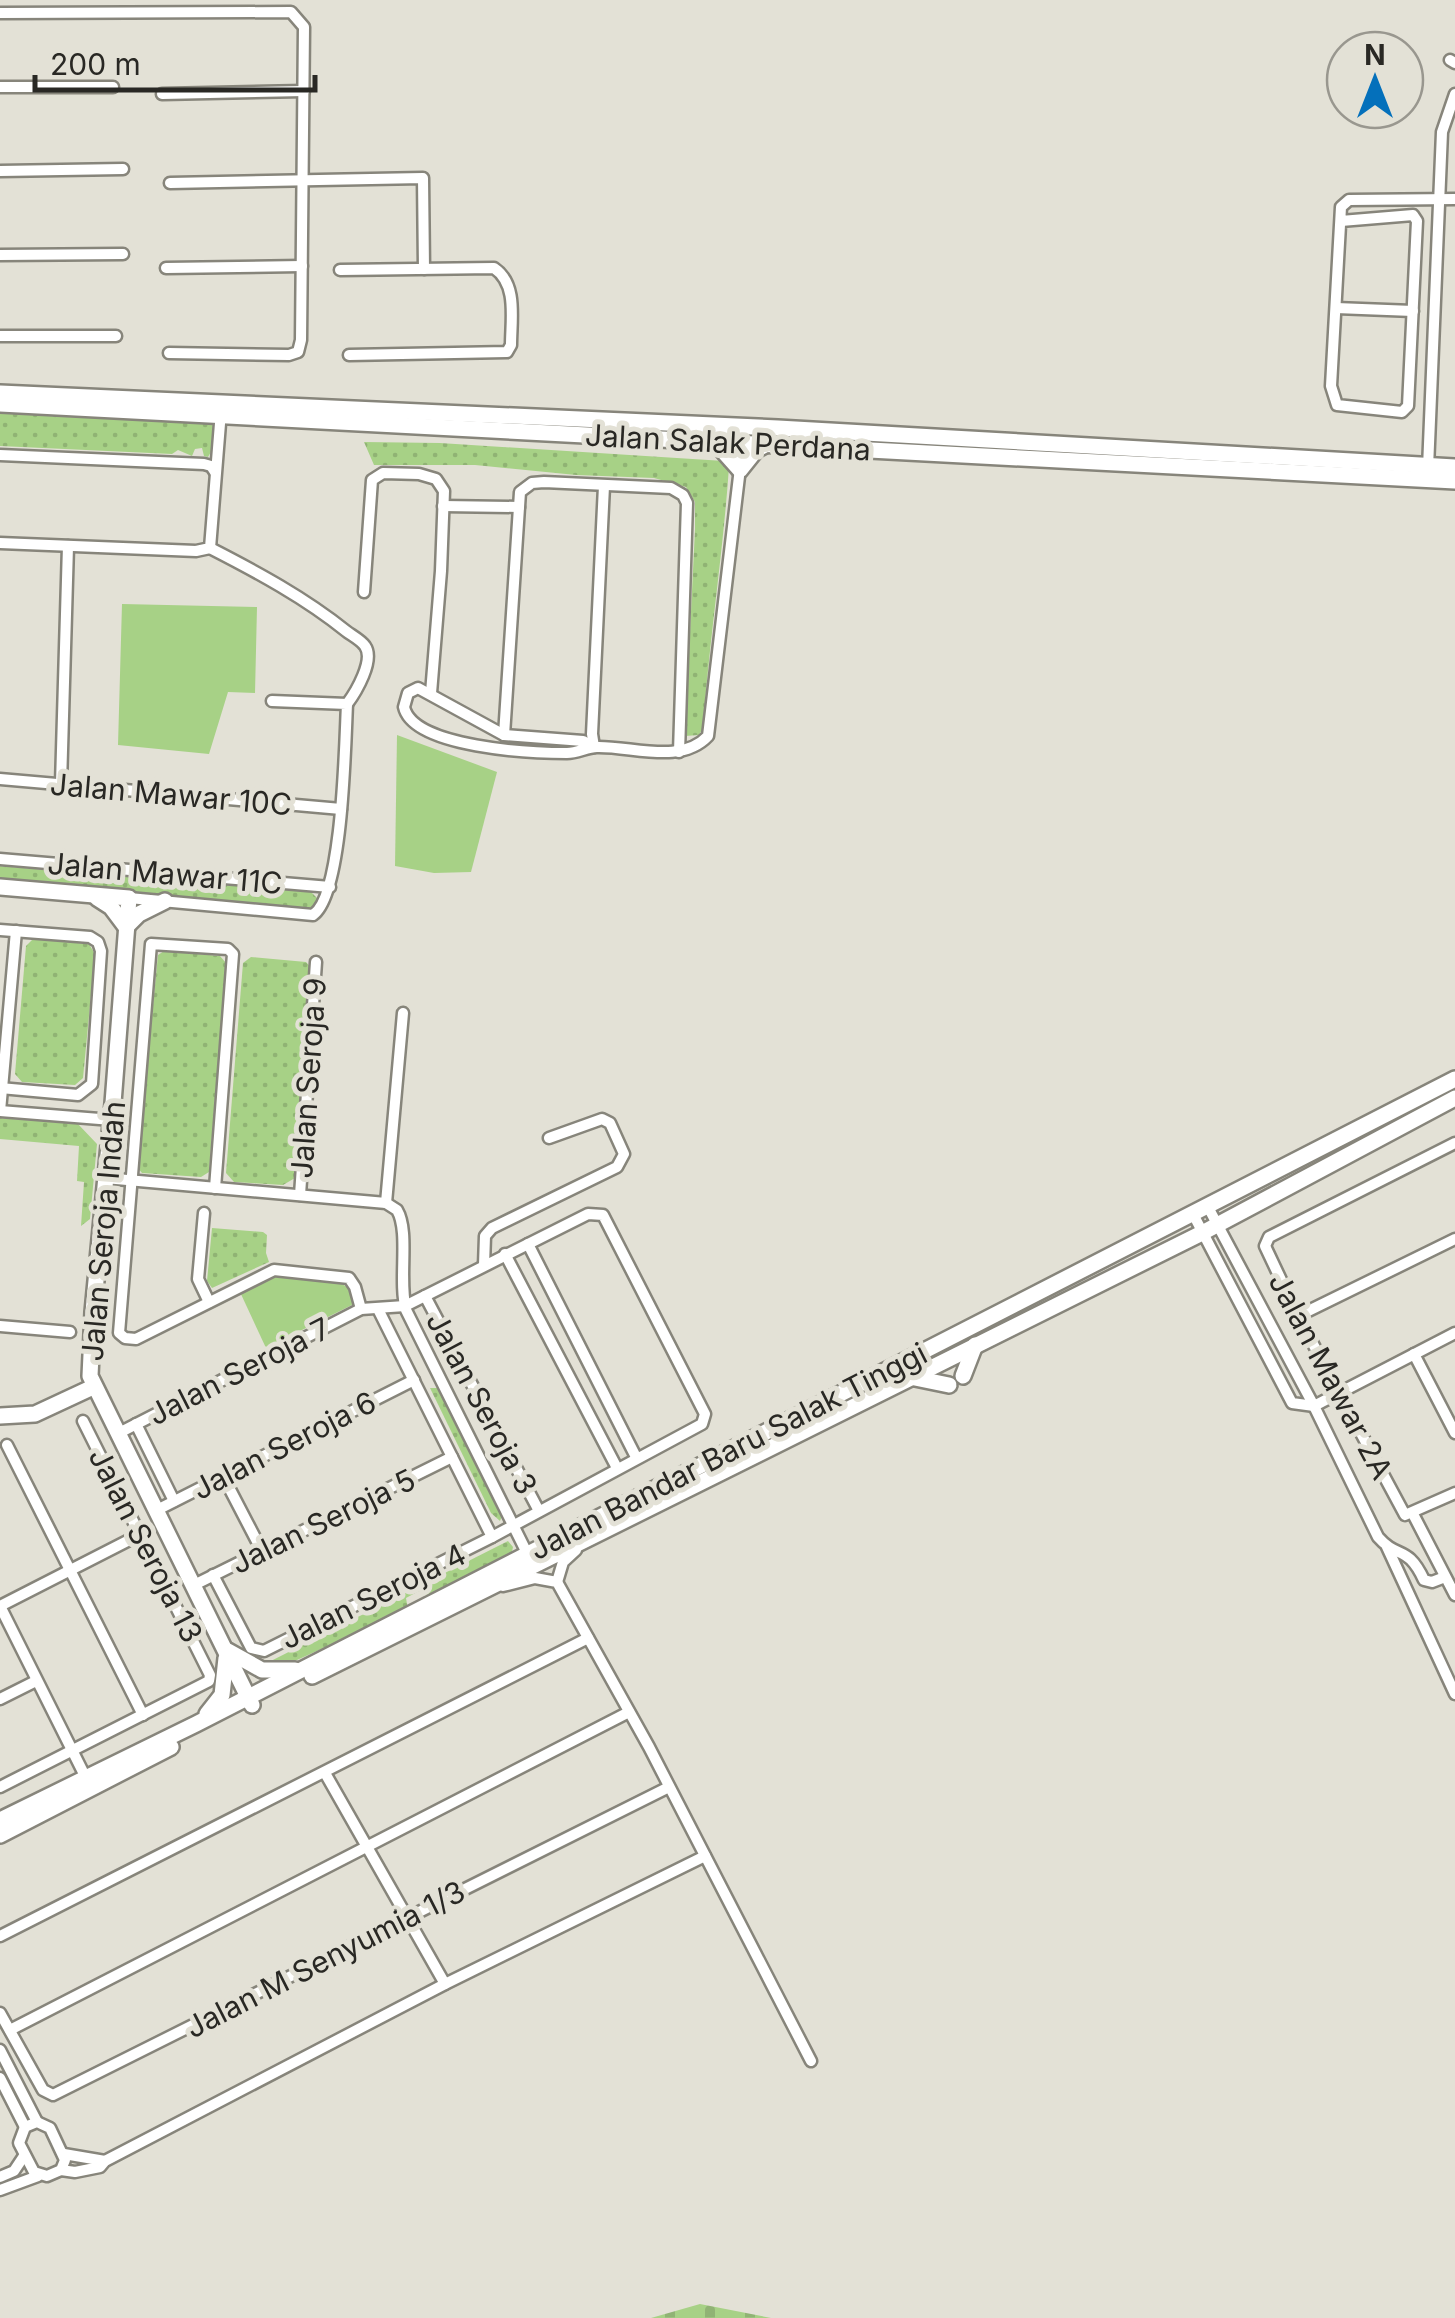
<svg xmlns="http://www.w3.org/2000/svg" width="1455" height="2318" viewBox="0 0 1455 2318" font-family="Inter,sans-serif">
<defs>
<pattern id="grass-dots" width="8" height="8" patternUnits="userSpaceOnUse" patternTransform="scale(2.5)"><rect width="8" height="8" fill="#a7d186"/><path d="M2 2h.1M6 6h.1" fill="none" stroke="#90b374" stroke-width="1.8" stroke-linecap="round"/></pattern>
<pattern id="cemetery-stones" width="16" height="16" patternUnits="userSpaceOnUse" patternTransform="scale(2.5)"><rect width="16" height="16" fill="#a7d186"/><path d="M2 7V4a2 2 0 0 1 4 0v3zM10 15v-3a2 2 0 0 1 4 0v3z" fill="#90b374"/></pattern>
</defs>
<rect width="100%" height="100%" fill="#e3e1d6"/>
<g fill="url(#grass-dots)">
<polygon points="0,409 209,421 215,428 214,447 208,457 204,456 202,448 195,449 192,456 178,450 172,454 0,446"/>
<path d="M364,442L440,443L724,461L729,467C723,554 709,641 703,728L699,735L685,736L695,529V502L686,487L654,478L576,475L475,465H374Z"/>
<polygon points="0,866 311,892 320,901 316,910 307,911 0,882"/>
<polygon points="33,939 89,944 95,954 83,1078 75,1085 22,1082 15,1074 26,946"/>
<polygon points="164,951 220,956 226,963 209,1172 201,1177 142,1173 137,1167 158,955"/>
<polygon points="251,957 306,962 313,970 295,1178 283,1185 234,1182 226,1173 243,963"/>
<polygon points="0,1118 78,1124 97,1144 90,1219 81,1226 84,1182 77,1181 79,1146 0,1139"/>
<polygon points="212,1228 263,1232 267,1235 266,1253 269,1262 212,1288 207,1281"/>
<polygon points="430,1388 439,1388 502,1516 500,1521 491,1513"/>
<polygon points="508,1541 513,1547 511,1556 430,1598 419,1591 406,1598 408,1610 349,1640 341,1640 286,1665 261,1666"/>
</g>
<polygon fill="url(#cemetery-stones)" points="700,2304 771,2318 651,2318"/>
<g fill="#a7d186">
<polygon points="122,604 257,607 255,693 228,692 209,754 118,745"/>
<polygon points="397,735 497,772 471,872 434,873 395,866"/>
<polygon points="277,1276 339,1282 353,1291 356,1303 266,1348 240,1292"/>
</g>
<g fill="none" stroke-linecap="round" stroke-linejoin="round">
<g stroke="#87857b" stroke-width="15">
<g id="street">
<polyline points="0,13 291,12 304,27 301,340 298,352 289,355 169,353"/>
<polyline points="1450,60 1455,63"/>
<polyline points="0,87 113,87"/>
<polyline points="162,94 304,91"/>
<polyline points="0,171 123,169"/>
<polyline points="170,183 423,178 424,269"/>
<polyline points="1341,221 1413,215 1417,221 1408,406 1402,412 1337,405 1331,386 1341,207 1349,200 1455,199"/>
<polyline points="0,255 123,254"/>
<polyline points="166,268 302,266"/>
<path d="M340,270L494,268C518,284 511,319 511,345L507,352L349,355"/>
<polyline points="1336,308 1413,311"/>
<polyline points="0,336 116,336"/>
<polyline points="0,455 204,464 211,466 215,472"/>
<polyline points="1428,468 1442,132 1455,94"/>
<polyline points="443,506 519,507"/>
<polyline points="0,543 196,551 210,548 221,411"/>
<path d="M210,548C257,572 305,598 346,631C351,635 361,640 365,646C375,660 356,692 347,704"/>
<polyline points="364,592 372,480 383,473 419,474 436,479 444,491 441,571 431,693"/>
<polyline points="504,735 520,492 532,483 544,482 671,488 683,495 687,503 679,752"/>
<path d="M594,747L583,741L504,735L418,688L408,693L404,707C413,748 533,753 567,753C578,753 587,747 597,747C632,746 681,765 708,736L743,443"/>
<polyline points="594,747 592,734 604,486"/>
<polyline points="0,779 341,809"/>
<polyline points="61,784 68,546"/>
<polyline points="0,859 330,887"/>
<path d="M129,898L313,915C343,895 345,743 347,704L272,701"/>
<polyline points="0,930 90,937 98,942 101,951 92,1084 78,1095 0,1088"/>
<polyline points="0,1111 16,931"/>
<polyline points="0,1111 112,1120"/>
<polyline points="1455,1143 1269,1237 1265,1246 1298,1316 1405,1515 1455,1493"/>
<path d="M105,1178L386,1203L397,1210C410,1232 398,1280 406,1310L529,1557"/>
<polyline points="215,1188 233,954 228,949 151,944 119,1333 125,1338 136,1339 274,1270 349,1278 355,1287 361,1309"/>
<polyline points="300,1195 316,962"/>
<polyline points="386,1203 403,1013"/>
<path d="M1208,1207L1314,1406L1378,1537C1398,1560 1407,1544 1424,1580L1432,1582L1445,1577"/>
<polyline points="204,1213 198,1279 209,1302"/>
<polyline points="1193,1214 1292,1403 1314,1406"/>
<polyline points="528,1244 636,1457"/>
<polyline points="505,1254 617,1468"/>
<polyline points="484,1265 485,1236 492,1228 617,1167 624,1154 610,1123 602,1119 549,1138"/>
<polyline points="425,1296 539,1511"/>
<polyline points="378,1309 492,1537"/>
<polyline points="1298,1316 1455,1239"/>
<polyline points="0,1326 70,1332"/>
<polyline points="1414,1354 1455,1433"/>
<polyline points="1314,1406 1455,1333"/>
<polyline points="136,1424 174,1501"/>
<polyline points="117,1434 361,1309 405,1306 588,1214 603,1215 705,1414 702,1424 492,1537 264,1651 251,1648 213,1575"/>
<polyline points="7,1445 143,1715"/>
<polyline points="223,1476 262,1551"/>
<polyline points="155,1511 414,1380"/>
<polyline points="1413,1514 1455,1595"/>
<polyline points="1387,1547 1455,1694"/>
<polyline points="557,1582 563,1562 576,1550"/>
<polyline points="194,1585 452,1457"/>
<polyline points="503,1586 535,1578 557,1582 649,1747 811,2061"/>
<polyline points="0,1699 36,1681"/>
<polyline points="325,1773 445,1984"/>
<polyline points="86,1778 0,1606 141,1534"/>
<polyline points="0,1787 209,1681 210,1675 83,1421"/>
<polyline points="0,1936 588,1638"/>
<polyline points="0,2013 43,2090 53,2095 669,1787"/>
<polyline points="10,2030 629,1712"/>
<polyline points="0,2050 37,2122"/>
<polyline points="0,2078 25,2127"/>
<polygon points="37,2122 50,2128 65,2160 61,2170 47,2176 34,2172 19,2143 25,2127"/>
<polyline points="64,2154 105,2161"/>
<polyline points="61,2170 75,2172 100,2167 105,2161 445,1984 705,1856"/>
<polyline points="0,2177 14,2171 24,2156"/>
<polyline points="0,2190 38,2176"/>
</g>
</g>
<g stroke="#87857b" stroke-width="20">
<g id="secondary">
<polyline points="0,393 778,428 1455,467"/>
<polyline points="0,404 1455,481"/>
<polyline points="715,442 740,470 756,450 767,444"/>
<polyline points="0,887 129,898 113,1103 93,1312 90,1376 252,1705"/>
<polyline points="97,898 111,907 126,927 139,914 165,901"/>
<polyline points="963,1376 975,1345"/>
<polyline points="910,1377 949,1385"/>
<polyline points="0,1416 35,1414 93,1387"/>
<polyline points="228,1651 262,1670 295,1670"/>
<polyline points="312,1676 1202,1233 1455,1098"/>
<polyline points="207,1714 222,1695 226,1658"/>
<polyline points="0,1820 196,1724 1455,1079"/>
<polyline points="0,1835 171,1747"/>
</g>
</g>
<use href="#street" stroke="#fff" stroke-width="10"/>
<use href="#secondary" stroke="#fff" stroke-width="15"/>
</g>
<g text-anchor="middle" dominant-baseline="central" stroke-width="10" stroke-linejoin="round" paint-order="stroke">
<g font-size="30" fill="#292824" stroke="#e3e1d6">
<text transform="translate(728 442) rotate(3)">Jalan Salak Perdana</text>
<text transform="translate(171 794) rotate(5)">Jalan Mawar 10C</text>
<text transform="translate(165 873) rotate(5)">Jalan Mawar 11C</text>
<text transform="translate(308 1078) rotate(-86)">Jalan Seroja 9</text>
<text transform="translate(103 1231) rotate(-85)">Jalan Seroja Indah</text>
<text transform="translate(239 1371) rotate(-27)">Jalan Seroja 7</text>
<text transform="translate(1331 1376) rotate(62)">Jalan Mawar 2A</text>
<text transform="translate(482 1403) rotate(62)">Jalan Seroja 3</text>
<text transform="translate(284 1445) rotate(-27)">Jalan Seroja 6</text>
<text transform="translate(728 1451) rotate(-27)">Jalan Bandar Baru Salak Tinggi</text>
<text transform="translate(323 1521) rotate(-26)">Jalan Seroja 5</text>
<text transform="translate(146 1545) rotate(63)">Jalan Seroja 13</text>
<text transform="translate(373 1596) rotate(-26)">Jalan Seroja 4</text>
<text transform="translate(325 1959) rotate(-27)">Jalan M Senyumia 1/3</text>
</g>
</g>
<g transform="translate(1375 80)"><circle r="48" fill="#e3e1d6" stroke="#99978f" stroke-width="2.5"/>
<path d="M0-8L18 38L0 25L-18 38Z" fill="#0470bb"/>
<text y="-15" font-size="28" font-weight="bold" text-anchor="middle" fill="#292824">N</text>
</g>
<path d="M35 75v15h280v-15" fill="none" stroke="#292824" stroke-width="5"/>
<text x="50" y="75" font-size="30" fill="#292824" stroke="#e3e1d6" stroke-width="8" paint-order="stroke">200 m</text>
</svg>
